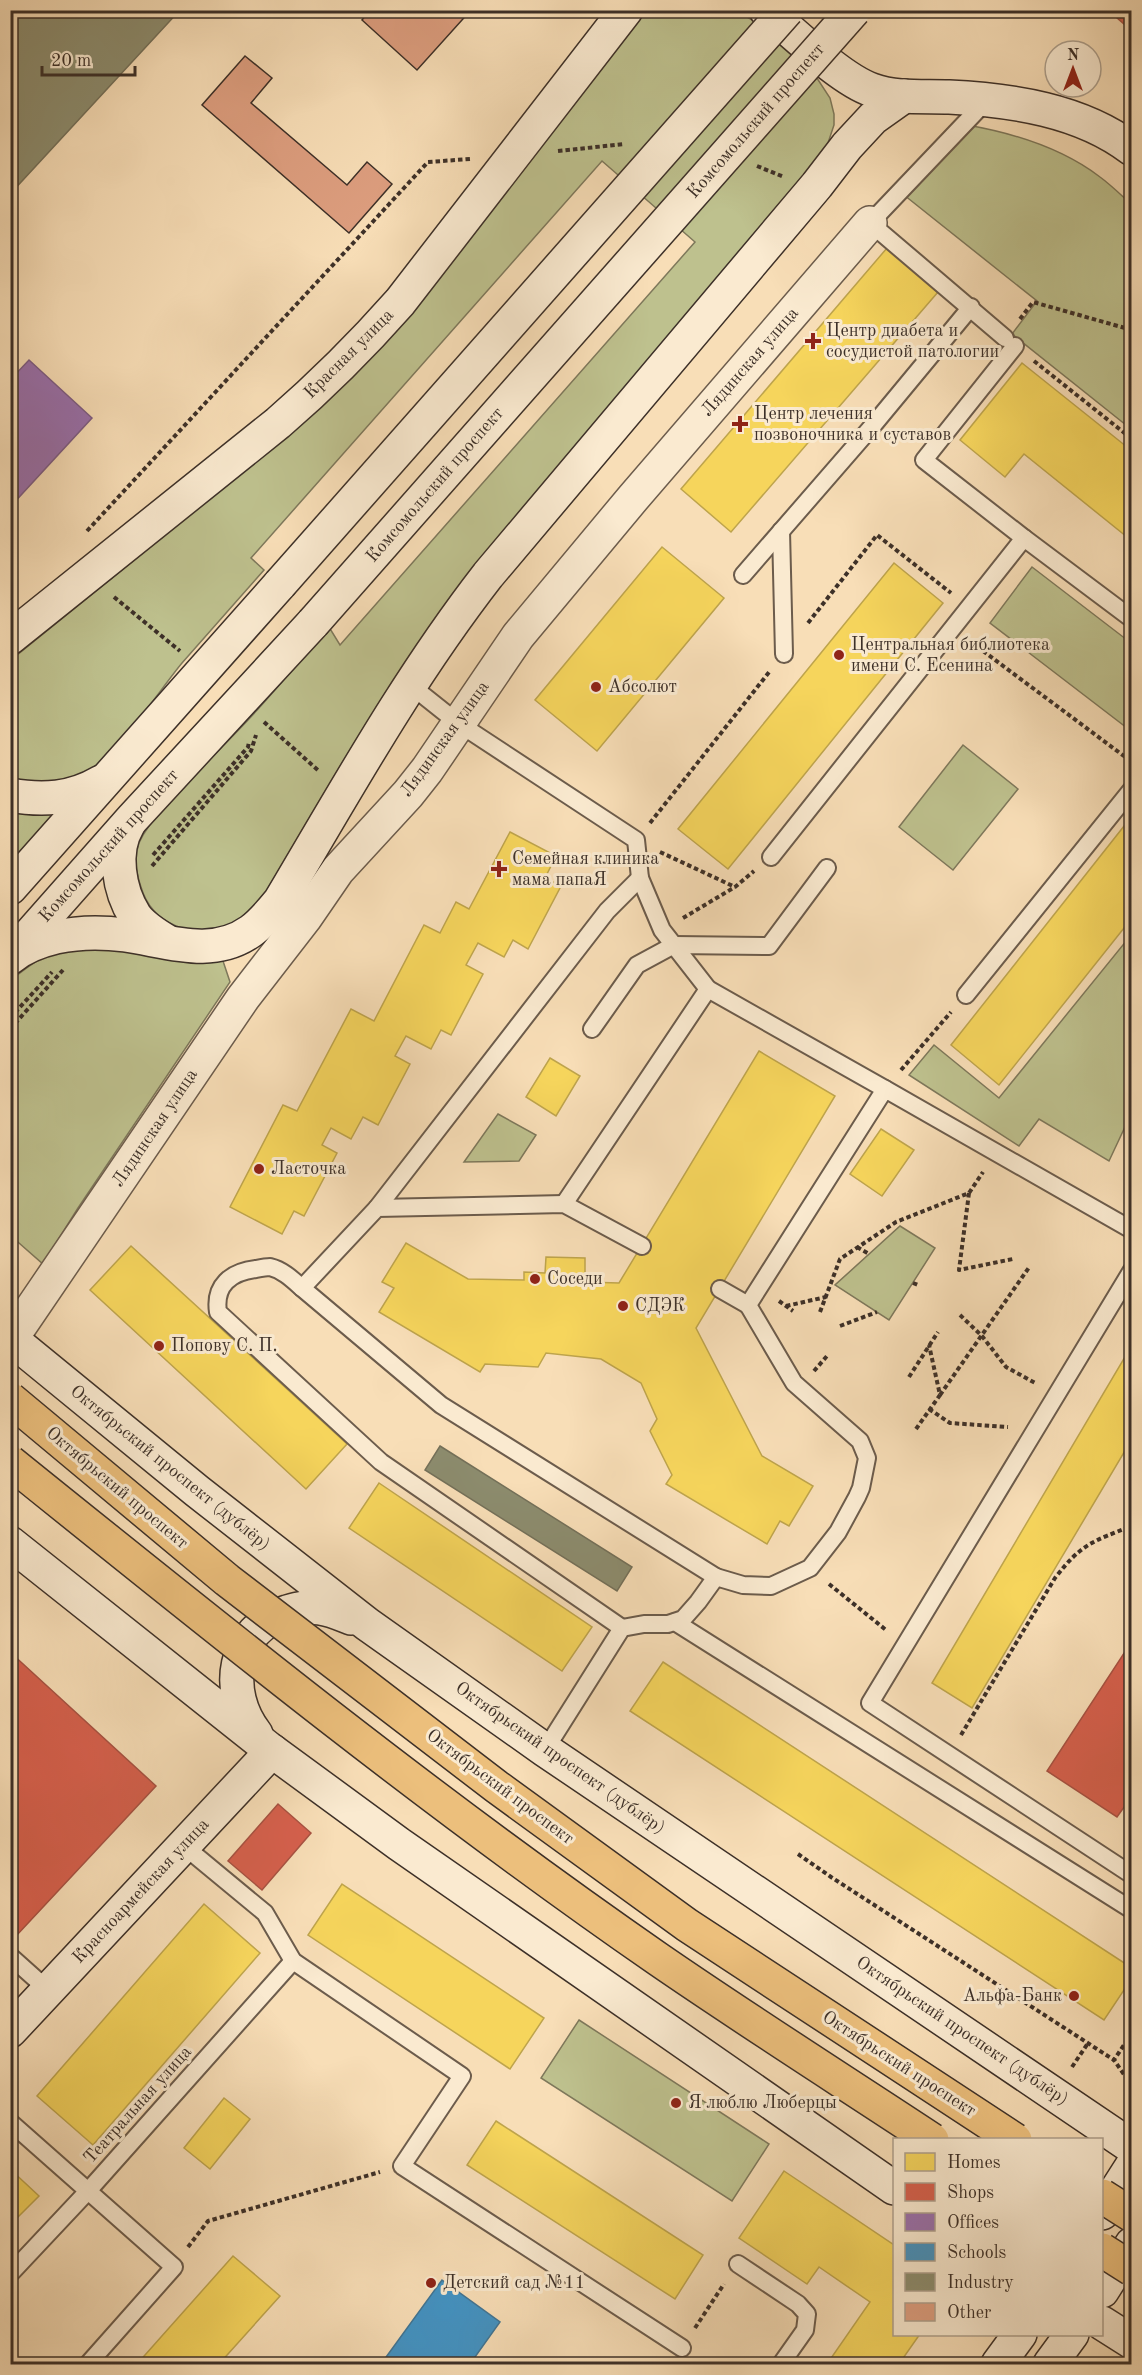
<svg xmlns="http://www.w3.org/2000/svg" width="1142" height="2375" viewBox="0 0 1142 2375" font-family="'Old Standard TT',serif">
<rect width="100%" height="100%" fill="#f8deb7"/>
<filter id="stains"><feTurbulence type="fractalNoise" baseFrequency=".00333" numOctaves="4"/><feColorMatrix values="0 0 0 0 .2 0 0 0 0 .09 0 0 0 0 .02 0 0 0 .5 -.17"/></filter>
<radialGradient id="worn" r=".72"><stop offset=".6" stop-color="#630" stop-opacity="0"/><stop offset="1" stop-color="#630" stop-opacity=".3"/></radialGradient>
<g fill="#bec18e" stroke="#7e785b" stroke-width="1.5">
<path d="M649,11H737L754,21L813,72L830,98L834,114V125L827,146L800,183L475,565C395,668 332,780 266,892C256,905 245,918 229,925C194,940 152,925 141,887C136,873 134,857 139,843C146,827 158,815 169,802C194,774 222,748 248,720C276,690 302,658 329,627L340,645L695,242L602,161L251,558L264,570C237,601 209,632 182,663C153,698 106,775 61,785C46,788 26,783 11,783V660L288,435C333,396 374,356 413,312L639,20Z"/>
<path d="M967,125C1013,133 1062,148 1100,177C1111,185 1121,195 1131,204V429L1012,334L1037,301L904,195Z"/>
<polygon points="1032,567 1131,643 1131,731 990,623"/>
<polygon points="963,745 1018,789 953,870 899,827"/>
<polygon points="11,807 51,810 53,816 11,864"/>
<polygon points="1131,935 1131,1114 1109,1161 1039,1119 1019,1146 909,1075 934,1045 999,1098"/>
<path d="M80,948L125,950L193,963L223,961L230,982L78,1208L43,1264L11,1236L10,981C38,958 45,954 80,948Z"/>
<polygon points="498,1114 536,1135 519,1161 464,1162"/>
<polygon points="900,1226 935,1248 889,1320 835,1285"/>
<polygon points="579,2020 769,2144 732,2201 541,2078"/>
</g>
<g fill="#f6d55c" stroke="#bea44c" stroke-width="1.5">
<polygon points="887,248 938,292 731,532 681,489"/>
<polygon points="1022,363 1132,451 1132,541 1024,454 1005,477 960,440"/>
<polygon points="662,547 724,598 597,751 535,700"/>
<polygon points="894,563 943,603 728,869 678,829"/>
<polygon points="1132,816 1132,918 999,1085 951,1045"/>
<polygon points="510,832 556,856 545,878 561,886 528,949 513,940 504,957 478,943 466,965 483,974 451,1035 441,1030 431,1049 406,1036 395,1056 410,1064 378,1125 363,1117 351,1139 331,1128 322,1145 337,1153 304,1216 294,1211 282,1234 230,1207 283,1105 297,1111 351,1009 374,1021 424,925 440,933 456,902 469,909"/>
<polygon points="759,1051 835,1096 696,1328 762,1456 813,1486 789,1526 780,1521 767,1544 666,1484 672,1475 650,1431 657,1419 641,1383 601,1359 546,1353 538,1367 485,1364 480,1372 379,1312 394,1288 382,1282 406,1243 468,1279 524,1280 524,1272 545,1273 546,1257 585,1258 585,1282 619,1283"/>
<polygon points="550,1058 580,1076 556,1116 526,1097"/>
<polygon points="881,1129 914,1150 882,1196 850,1174"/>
<polygon points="131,1246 347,1444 306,1489 90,1290"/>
<polygon points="1132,1345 1132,1439 972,1708 932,1683"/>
<polygon points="379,1483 592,1627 562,1671 349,1528"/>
<polygon points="663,1662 1132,1968 1132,1978 1104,2020 630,1711"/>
<polygon points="342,1884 544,2018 510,2069 308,1935"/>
<polygon points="204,1904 260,1953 93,2145 37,2096"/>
<polygon points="224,2098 250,2119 210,2169 184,2148"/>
<polygon points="496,2121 703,2255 675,2299 467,2165"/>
<polygon points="10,2169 39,2196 10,2225"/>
<polygon points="784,2171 894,2245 894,2334 920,2334 899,2364 827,2364 870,2302 819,2267 807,2284 739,2238"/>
<polygon points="233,2256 280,2296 219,2364 137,2364"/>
</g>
<g fill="#d6604d" stroke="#a85242" stroke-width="1.5">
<polygon points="1108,10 1132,10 1132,31"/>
<polygon points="1132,1641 1132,1796 1117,1817 1047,1771"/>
<polygon points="10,1652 156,1786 16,1936 10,1931"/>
<polygon points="278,1804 311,1833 262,1890 228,1861"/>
</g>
<polygon fill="#9970ab" stroke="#7d5d84" stroke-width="1.5" points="29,360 92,418 10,507 10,380"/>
<polygon fill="#4393c3" stroke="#417594" stroke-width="1.5" points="442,2280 500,2322 470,2364 381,2364"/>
<g fill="#8c8c6e" stroke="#747059" stroke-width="1.5">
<polygon points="10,10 180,10 10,194"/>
<polygon points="440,1446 632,1567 617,1591 425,1470"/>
</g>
<g fill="#dd9e7f" stroke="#3d3028" stroke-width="1.5">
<polygon points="370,10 471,10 417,70 362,20"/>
<polygon points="245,56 272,78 251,103 347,185 367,162 392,184 349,233 202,105"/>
</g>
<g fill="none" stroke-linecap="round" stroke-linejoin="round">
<g stroke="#6c5c4c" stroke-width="20">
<g id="lane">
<polyline points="987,100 870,223 1005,338"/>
<polyline points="1015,346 924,460 1024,538"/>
<polyline points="781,531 784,654"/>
<polyline points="743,575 875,423 971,307"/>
<polyline points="409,684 458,723 636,840 640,878 662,930 708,989 564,1204"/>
<polyline points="771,857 1024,538 1132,619"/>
<polyline points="708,989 885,1089"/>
<polyline points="966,995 1132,789"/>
<polyline points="592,1029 637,965 674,945 769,946 827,868"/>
<polyline points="377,1208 607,911 640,878"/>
<polyline points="642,1246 564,1204 377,1208 302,1288 441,1405 716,1577"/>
<polyline points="1132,1270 870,1703 1132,1875"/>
<path d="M302,1288C293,1280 283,1270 270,1267C266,1267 261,1268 256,1269C231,1272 214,1285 218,1312L381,1462L622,1628"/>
<polyline points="720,1289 748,1305"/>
<polyline points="675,1622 1132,1910"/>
<polyline points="545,1750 622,1628 644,1624 668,1624 683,1619 698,1602 716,1577 743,1585 771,1586 810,1568 838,1532 857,1497 861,1488 867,1458 860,1441 794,1383 748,1305 885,1089 1132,1230"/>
<polyline points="184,1846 265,1913 293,1961 462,2076 402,2166 682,2348"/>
<polyline points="10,1956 48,1990"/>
<polyline points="10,2122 174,2267 88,2364"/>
<polyline points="738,2264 798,2304 807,2314 805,2330 781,2364"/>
<polyline points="10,2274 88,2191 293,1961"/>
</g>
</g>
<g stroke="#6c5c4c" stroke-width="36">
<polyline id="street" points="11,1339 243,998 305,918 338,870 408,794 427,770 518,636 633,498 870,223"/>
</g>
<g stroke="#3d3028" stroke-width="36">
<g id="secondary">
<path d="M766,10C794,33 840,79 872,90C897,99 924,96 949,97C1011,100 1081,110 1132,149"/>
<path d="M10,638L278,423C322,385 362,345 400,302L626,10"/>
<path d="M10,795C43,801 72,799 101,782"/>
<path d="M128,825C112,851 119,891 135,916C143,927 156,935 168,942"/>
<polyline points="10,888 280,584"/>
<polyline points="18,948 132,819 313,623"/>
<path d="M10,958C24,946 39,941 56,937C79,932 103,932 125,935C168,941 212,959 251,931C262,923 271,912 280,901C346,790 408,678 488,575L817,185L847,146L873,118L904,96"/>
<polyline points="10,1338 197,1491 367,1624 545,1750 1132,2147"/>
<polyline points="10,1543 268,1748 399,1844 894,2188"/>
<path d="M256,1734C223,1692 232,1629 287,1612C298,1609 309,1606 320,1608C330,1609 341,1614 351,1618"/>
<polyline points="10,2031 272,1751"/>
<polyline points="1102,2213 1132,2166"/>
<polyline points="1102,2291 1132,2244"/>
<polyline points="1102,2323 1132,2342"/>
<polyline points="998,2364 1020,2334"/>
<polyline points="1050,2364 1072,2334"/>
</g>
</g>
<g stroke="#3d3028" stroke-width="4" stroke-dasharray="4.5 3" stroke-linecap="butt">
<polyline points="558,151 625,144"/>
<polyline points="757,166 784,177"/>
<polyline points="1020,319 1033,302 1132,330"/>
<polyline points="1034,361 1132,439"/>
<polyline points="87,531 428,162 470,159"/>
<polyline points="114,597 180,651"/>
<polyline points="808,623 877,535 951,593"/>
<polyline points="971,642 1132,762"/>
<polyline points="264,722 319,771"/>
<polyline points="650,823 770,671"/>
<polyline points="660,852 735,887"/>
<polyline points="153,855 248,747 249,742"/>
<polyline points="152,866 251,751 256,735"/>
<polyline points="683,918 735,887 754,871"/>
<polyline points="10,1018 52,972"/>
<polyline points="10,1029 63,970"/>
<polyline points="901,1070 951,1012"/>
<polyline points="969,1193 959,1270 1013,1259"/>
<polyline points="857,1247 869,1254"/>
<polyline points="913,1283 918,1285"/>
<polyline points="779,1301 793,1311"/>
<polyline points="786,1306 826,1297"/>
<polyline points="820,1312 840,1259 896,1222 969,1193 983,1172"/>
<polyline points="960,1315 982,1336 1006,1367 1037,1384"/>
<polyline points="840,1326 877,1312"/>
<polyline points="814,1371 827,1356"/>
<polyline points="909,1377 938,1332"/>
<polyline points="940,1395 1030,1266"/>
<polyline points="929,1409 950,1423 1008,1427"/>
<polyline points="916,1429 940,1395 929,1345"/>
<polyline points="829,1584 886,1630"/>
<path d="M961,1735L1055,1578C1081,1544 1093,1541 1132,1526"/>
<polyline points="798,1854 831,1877 1114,2060"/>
<polyline points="1132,2033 1114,2060 1132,2086"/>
<polyline points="1072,2067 1088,2043"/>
<polyline points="188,2247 208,2221 380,2172"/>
<polyline points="695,2328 724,2284"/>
</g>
<use href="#lane" stroke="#faead0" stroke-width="16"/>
<use href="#street" stroke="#faead0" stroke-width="33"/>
<use href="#secondary" stroke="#faead0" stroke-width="33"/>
<g stroke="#3d3028" stroke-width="36" stroke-linecap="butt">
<g id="secondary-bridge">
<polyline points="280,584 787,10"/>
<polyline points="313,623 854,10"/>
</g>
</g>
<g stroke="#3d3028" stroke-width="36" stroke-linecap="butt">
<g id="primary-bridge">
<polyline points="10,1399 227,1580 497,1787 687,1925 1015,2140"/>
<path d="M10,1462C222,1633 434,1804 658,1959C748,2021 841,2080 932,2140"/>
<polyline points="1102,2196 1132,2215"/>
<polyline points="1102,2250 1132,2269"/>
</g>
</g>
<use href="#secondary-bridge" stroke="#faead0" stroke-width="33"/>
<use href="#primary-bridge" stroke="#ecbf7c" stroke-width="33"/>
</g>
<g fill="#8f2418" stroke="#faead0" stroke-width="2">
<path d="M810 332h6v6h6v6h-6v6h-6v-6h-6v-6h6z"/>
<path d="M737 415h6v6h6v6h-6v6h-6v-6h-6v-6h6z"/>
<circle cx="839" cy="655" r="6"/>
<circle cx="596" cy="687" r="6"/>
<path d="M496 860h6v6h6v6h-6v6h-6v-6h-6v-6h6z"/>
<circle cx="259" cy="1169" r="6"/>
<circle cx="535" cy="1279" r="6"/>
<circle cx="623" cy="1306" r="6"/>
<circle cx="159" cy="1346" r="6"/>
<circle cx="1074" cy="1996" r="6"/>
<circle cx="676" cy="2103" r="6"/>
<circle cx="431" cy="2283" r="6"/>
</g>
<g text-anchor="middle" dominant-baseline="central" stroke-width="6" stroke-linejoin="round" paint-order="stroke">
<g font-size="18" fill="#3d3028" stroke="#faead0">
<text transform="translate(756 121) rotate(-49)">Комсомольский проспект</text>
<text transform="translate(349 354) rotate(-45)">Красная улица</text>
<text transform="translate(750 362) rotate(-49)">Лядинская улица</text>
<text transform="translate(435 485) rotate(-49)">Комсомольский проспект</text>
<text transform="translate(445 739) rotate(-54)">Лядинская улица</text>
<text transform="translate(109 846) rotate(-48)">Комсомольский проспект</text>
<text transform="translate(155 1128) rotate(-56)">Лядинская улица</text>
<text transform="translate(170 1468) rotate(39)">Октябрьский проспект (дублёр)</text>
<text transform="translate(117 1488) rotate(40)">Октябрьский проспект</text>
<text transform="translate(560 1758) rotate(35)">Октябрьский проспект (дублёр)</text>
<text transform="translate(500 1787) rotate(37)">Октябрьский проспект</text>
<text transform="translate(141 1891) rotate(-47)">Красноармейская улица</text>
<text transform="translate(962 2031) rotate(34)">Октябрьский проспект (дублёр)</text>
<text transform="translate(899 2064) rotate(33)">Октябрьский проспект</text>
<text transform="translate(138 2105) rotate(-48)">Театральная улица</text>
</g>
<g font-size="18" fill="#3d3028" stroke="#faead0" text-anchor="start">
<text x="826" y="331">Центр диабета и<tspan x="826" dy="21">сосудистой патологии</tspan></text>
<text x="754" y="414">Центр лечения<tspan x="754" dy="21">позвоночника и суставов</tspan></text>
<text x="851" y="645">Центральная библиотека<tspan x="851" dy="21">имени С. Есенина</tspan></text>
<text x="608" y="687">Абсолют</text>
<text x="512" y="859">Семейная клиника<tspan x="512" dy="21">мама папаЯ</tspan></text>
<text x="271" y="1169">Ласточка</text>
<text x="547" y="1279">Соседи</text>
<text x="635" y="1306">СДЭК</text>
<text x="171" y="1346">Попову С. П.</text>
<text x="1062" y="1996" text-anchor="end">Альфа-Банк</text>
<text x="688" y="2103">Я люблю Люберцы</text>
<text x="443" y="2283">Детский сад №11</text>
</g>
</g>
<rect width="1142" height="2375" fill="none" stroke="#f8deb7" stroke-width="36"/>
<rect x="12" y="12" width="1118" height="2351" fill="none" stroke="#3d3028" stroke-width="3"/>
<rect x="18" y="18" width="1106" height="2339" fill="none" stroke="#3d3028" stroke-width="1.5"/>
<rect x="893" y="2138" width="210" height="198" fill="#faead0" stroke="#aea08d" stroke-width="1.5"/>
<rect x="905" y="2153" width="30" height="18" fill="#f6d55c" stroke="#aea08d" stroke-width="1.5"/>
<text x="947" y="2168" font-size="18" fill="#3d3028">Homes</text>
<rect x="905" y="2183" width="30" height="18" fill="#d6604d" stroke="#aea08d" stroke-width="1.5"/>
<text x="947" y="2198" font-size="18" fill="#3d3028">Shops</text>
<rect x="905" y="2213" width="30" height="18" fill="#9970ab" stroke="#aea08d" stroke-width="1.5"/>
<text x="947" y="2228" font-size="18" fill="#3d3028">Offices</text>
<rect x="905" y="2243" width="30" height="18" fill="#4393c3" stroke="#aea08d" stroke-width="1.5"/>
<text x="947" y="2258" font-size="18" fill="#3d3028">Schools</text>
<rect x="905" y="2273" width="30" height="18" fill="#8c8c6e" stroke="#aea08d" stroke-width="1.5"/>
<text x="947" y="2288" font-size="18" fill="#3d3028">Industry</text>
<rect x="905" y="2303" width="30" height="18" fill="#dd9e7f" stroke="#aea08d" stroke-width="1.5"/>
<text x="947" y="2318" font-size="18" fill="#3d3028">Other</text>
<g transform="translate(1073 69)"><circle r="28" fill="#faead0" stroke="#aea08d" stroke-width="1.5"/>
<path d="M0-4.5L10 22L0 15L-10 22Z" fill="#8f2418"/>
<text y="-9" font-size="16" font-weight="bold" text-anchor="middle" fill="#3d3028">N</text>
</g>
<path d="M42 66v9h93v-9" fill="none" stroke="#3d3028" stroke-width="3"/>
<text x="51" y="66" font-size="18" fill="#3d3028" stroke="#faead0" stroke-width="4.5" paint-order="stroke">20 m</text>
<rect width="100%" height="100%" filter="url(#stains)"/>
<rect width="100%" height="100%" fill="url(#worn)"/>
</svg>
